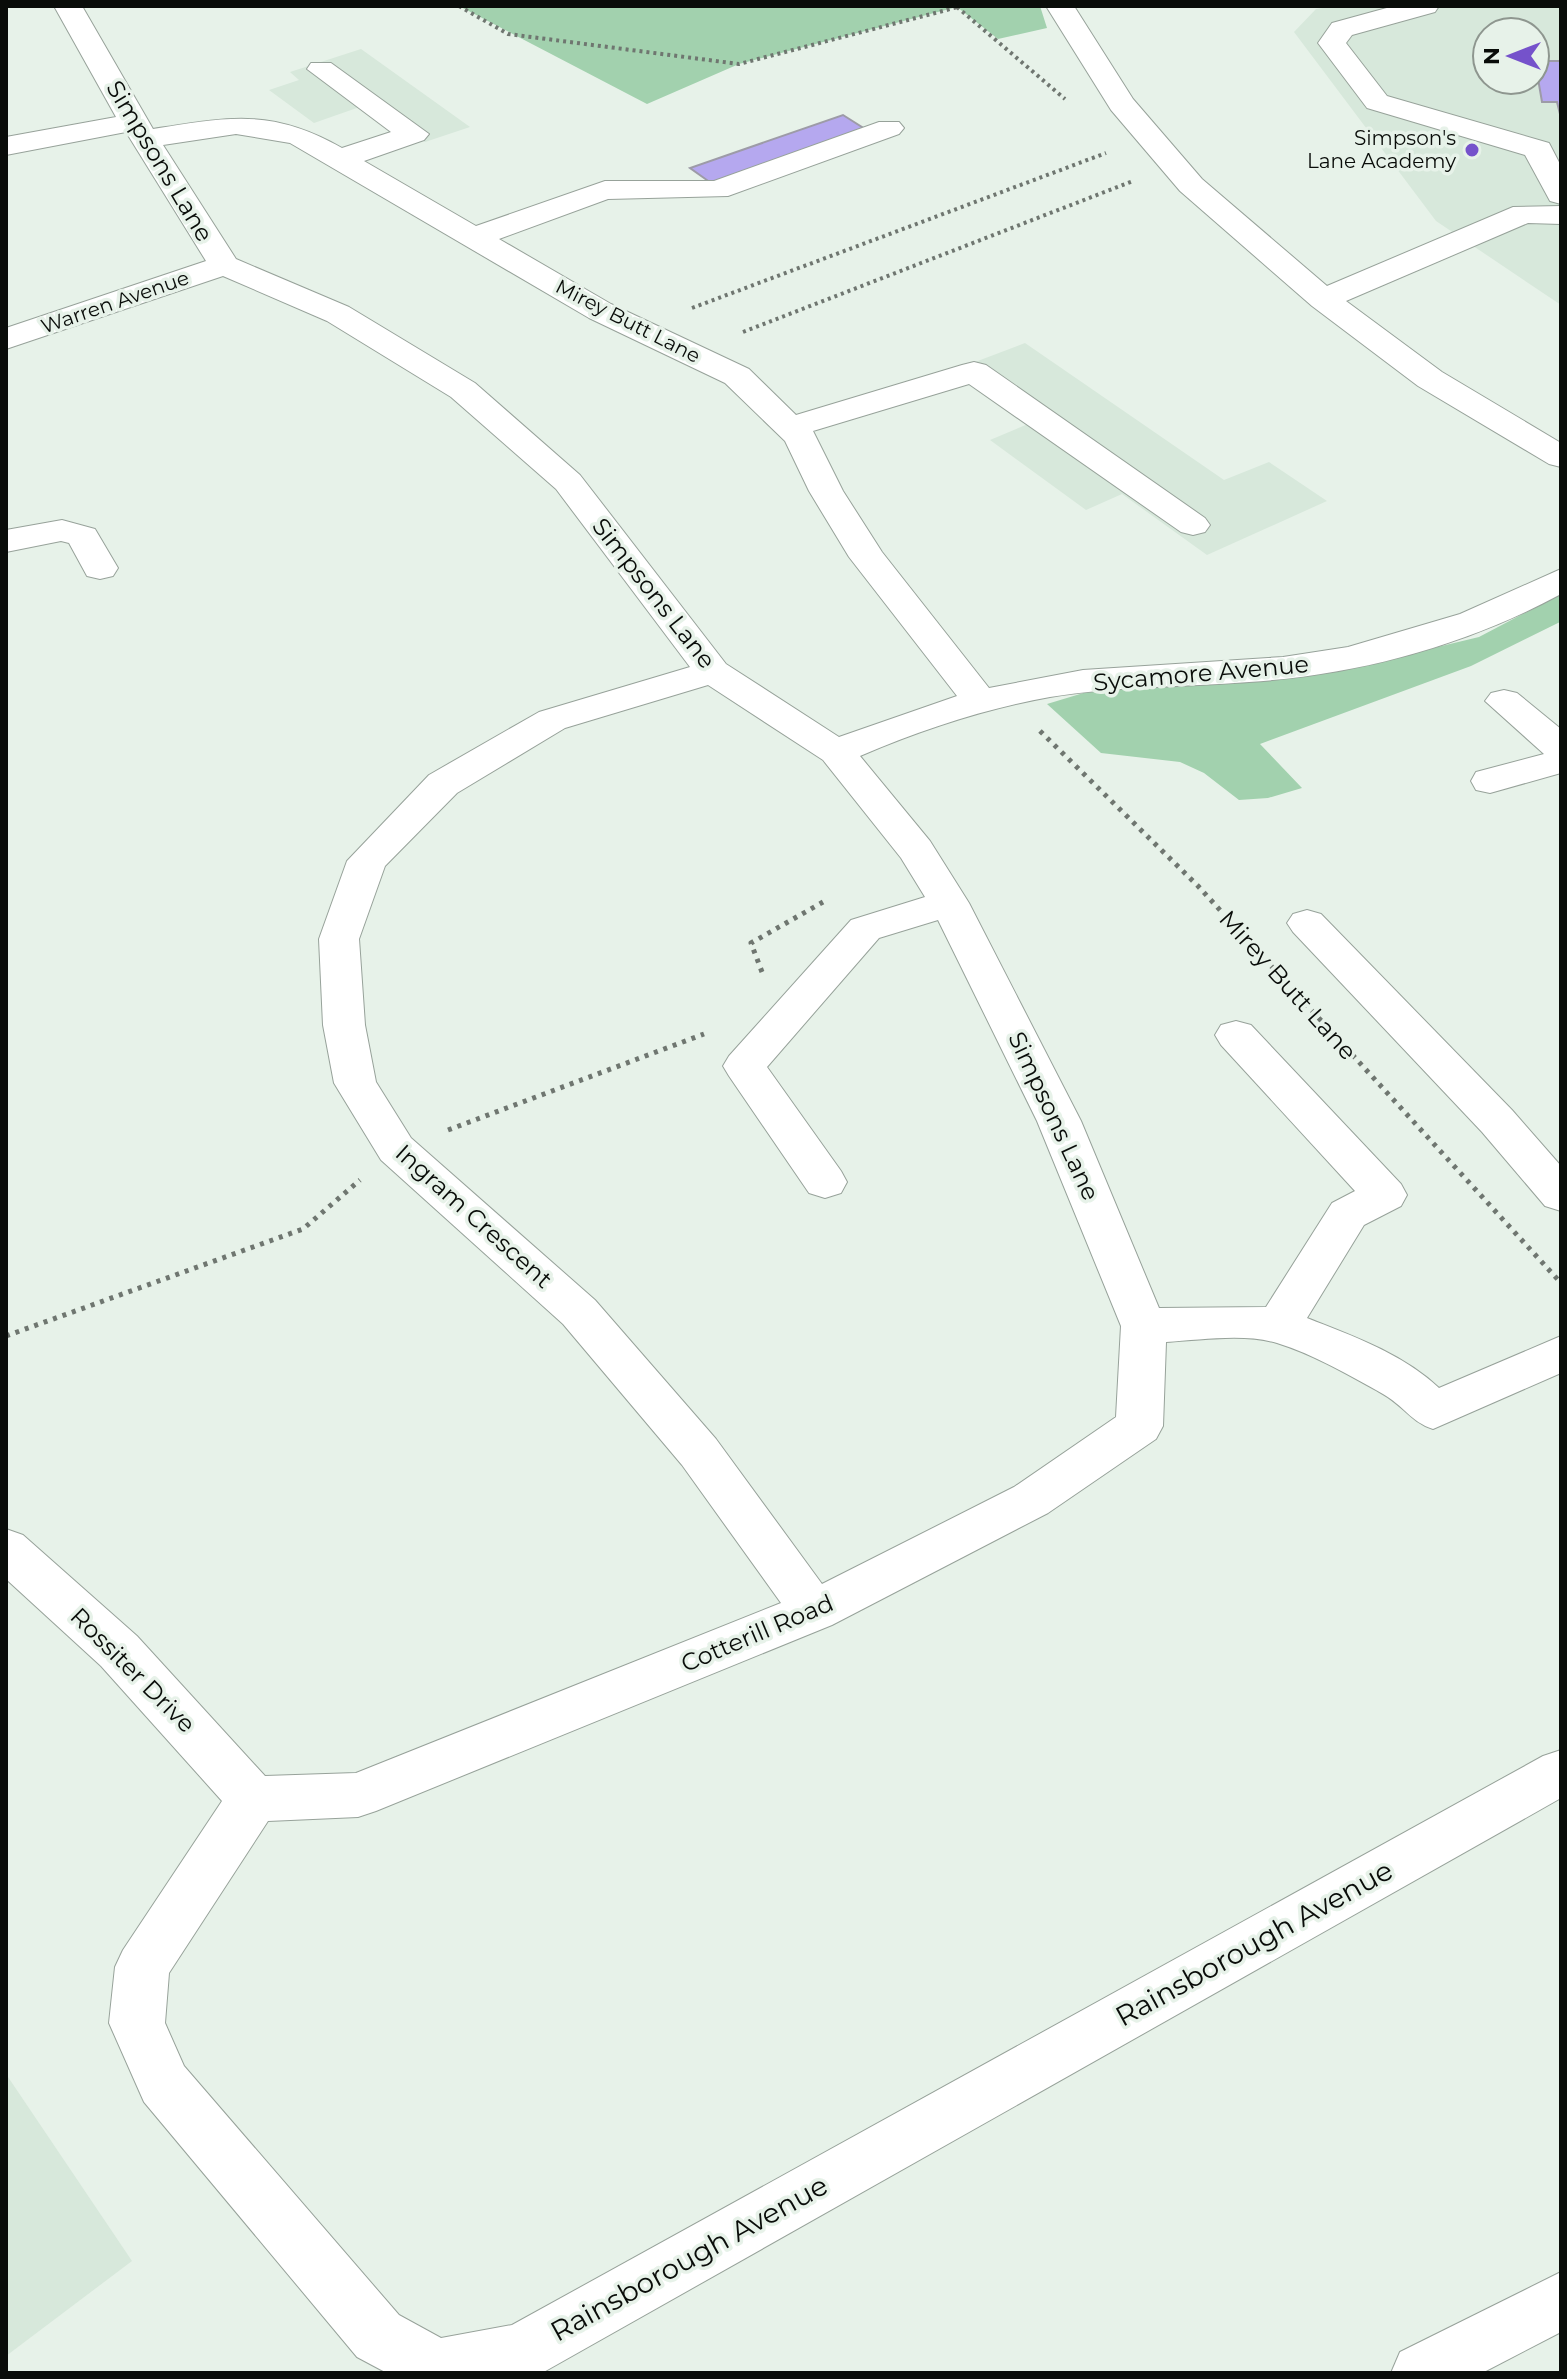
<svg xmlns="http://www.w3.org/2000/svg" width="1567" height="2379" viewBox="0 0 1567 2379" font-family="Montserrat,sans-serif">
<rect width="100%" height="100%" fill="#e7f2e9"/>
<g fill="#d7e8db" fill-rule="evenodd">
<path d="M1335,6H1561V305L1436,221L1294,32L1316,9ZM1487,32H1535V80H1487Z"/>
<polygon points="361,49 470,127 425,142 371,103 314,123 269,90 299,80 290,72"/>
<polygon points="1025,343 1224,480 1269,462 1327,501 1207,555 1122,494 1086,510 990,440 1040,419 975,362"/>
<polygon points="6,2074 132,2261 6,2356"/>
</g>
<g fill="#a2d1ae">
<polygon points="459,6 1040,6 1047,28 998,39 957,7 739,64 647,104"/>
<polygon points="1561,594 1560,622 1471,666 1260,744 1302,788 1268,798 1239,800 1204,773 1180,762 1101,753 1047,704 1090,691 1371,663 1479,637"/>
</g>
<g fill="#b5a8ef" stroke="#9d9ba7" stroke-width="2">
<polygon points="1535,61 1561,61 1561,118 1557,102 1542,102"/>
<polygon points="843,115 865,129 711,183 690,168"/>
</g>
<g fill="none" stroke-linecap="round" stroke-linejoin="round">
<g stroke="#97a29a" stroke-width="2">
<g id="minor">
<path d="M54,6H82L153,129C229,117 272,108 342,148L391,132L307,69L311,63H331L429,134L424,140L364,161L476,226L605,181H714L879,122H899L904,128L899,134L728,196L608,199L499,239L611,304L749,369L796,415L962,365L974,362L986,365L1205,518L1210,525L1205,532L1193,535L1181,532L969,384L813,431L843,491L882,552L989,688L1083,670L1283,657L1348,647L1460,614L1561,569V594C1465,646 1357,675 1249,682C1183,687 1116,686 1050,697C984,709 921,730 860,756L930,841L969,903L1081,1121L1159,1308L1266,1307L1332,1203L1355,1191L1221,1045L1215,1035L1221,1025L1236,1021L1251,1025L1401,1184L1407,1195L1401,1206L1364,1225L1307,1318C1353,1336 1403,1354 1439,1388L1561,1336V1373L1433,1429C1411,1422 1403,1405 1383,1394C1349,1375 1315,1355 1277,1343C1244,1333 1200,1340 1166,1342L1163,1426L1156,1439L1048,1513L832,1625L376,1811L358,1817L268,1821L169,1973L165,2023L184,2066L399,2315L441,2338L512,2325L1543,1756L1561,1750V1798L542,2373H387L357,2357L144,2102L109,2023L115,1967L123,1950L222,1801L101,1666L6,1579V1529L23,1535L137,1636L265,1776L356,1773L781,1603L682,1465L563,1324L381,1160L334,1083L323,1025L319,939L347,861L429,775L539,712L690,667L556,489L451,397L327,321L223,276L6,349V328L206,261L126,132L6,155V137L116,117ZM236,134L290,143L589,318L725,383L785,441L809,491L849,557L957,696L839,737L726,664L580,475L475,383L349,307L236,259L163,145ZM708,685L823,760L901,858L925,897L851,920L729,1056L723,1066L729,1076L809,1193L825,1198L841,1193L847,1182L841,1171L767,1067L879,938L938,920L1037,1121L1121,1326L1116,1417L1014,1487L822,1584L716,1439L595,1300L411,1138L376,1082L365,1025L359,939L385,866L457,793L565,728Z"/>
<polygon points="1046,6 1074,6 1133,99 1202,179 1327,286 1513,207 1561,206 1561,224 1528,223 1346,301 1442,372 1561,443 1561,467 1549,464 1418,386 1312,306 1180,191 1111,110"/>
<polygon points="1394,6 1439,6 1435,12 1352,35 1346,43 1387,96 1549,143 1561,166 1561,204 1550,201 1525,155 1367,108 1318,43 1332,23"/>
<polygon points="62,520 95,529 118,568 113,576 100,579 87,576 69,543 61,541 6,552 6,530"/>
<polygon points="1504,690 1517,693 1561,729 1561,773 1490,793 1476,790 1471,781 1476,772 1544,754 1485,701 1491,693"/>
<polygon points="1307,910 1321,914 1512,1110 1561,1166 1561,1211 1545,1206 1482,1132 1293,932 1287,923 1293,914"/>
<polygon points="1561,2272 1561,2332 1482,2373 1391,2373 1400,2352"/>
</g>
</g>
<g stroke="#6f7670" stroke-width="4" stroke-dasharray="3 4" stroke-linecap="butt">
<polyline points="459,6 508,34 739,64 958,7"/>
<polyline points="957,7 1065,99"/>
<polyline points="692,308 1106,153"/>
<polyline points="743,332 1133,181"/>
</g>
<g stroke="#6f7670" stroke-width="5" stroke-dasharray="4 6" stroke-linecap="butt">
<polyline points="1040,731 1198,886 1561,1283"/>
<polyline points="762,972 751,943 823,902"/>
<polyline points="448,1130 704,1034"/>
<polyline points="6,1336 303,1229 360,1180"/>
</g>
<use href="#minor" fill="#fff" fill-rule="evenodd"/>
</g>
<circle fill="#7552cb" stroke="#e7f2e9" stroke-width="3" cx="1472" cy="150" r="8"/>
<g text-anchor="middle" dominant-baseline="central" stroke-width="7" stroke-linejoin="round" paint-order="stroke">
<g font-size="20" fill="#090c09" stroke="#e7f2e9" text-anchor="end">
<text x="1456" y="138">Simpson's<tspan x="1456" dy="23">Lane Academy</tspan></text>
</g>
<g font-size="20" fill="#090c09" stroke="#e7f2e9">
<text transform="translate(115 302) rotate(-19)">Warren Avenue</text>
<text transform="translate(628 321) rotate(27)">Mirey Butt Lane</text>
</g>
<g font-size="24" fill="#090c09" stroke="#e7f2e9">
<text transform="translate(160 161) rotate(59)">Simpsons Lane</text>
<text transform="translate(654 593) rotate(52)">Simpsons Lane</text>
<text transform="translate(1201 673) rotate(-5)">Sycamore Avenue</text>
<text transform="translate(1288 985) rotate(48)">Mirey Butt Lane</text>
<text transform="translate(1054 1116) rotate(65)">Simpsons Lane</text>
<text transform="translate(474 1216) rotate(42)">Ingram Crescent</text>
<text transform="translate(757 1633) rotate(-23)">Cotterill Road</text>
<text transform="translate(133 1670) rotate(45)">Rossiter Drive</text>
</g>
<g font-size="28" fill="#090c09" stroke="#e7f2e9">
<text transform="translate(1254 1943) rotate(-29)">Rainsborough Avenue</text>
<text transform="translate(689 2258) rotate(-29)">Rainsborough Avenue</text>
</g>
</g>
<rect width="1567" height="2379" fill="none" stroke="#090c09" stroke-width="16"/>
<g transform="translate(1511 56) rotate(270)"><circle r="38" fill="#e7f2e9" stroke="#8e968f" stroke-width="2"/>
<path d="M0-6L14 30L0 20L-14 30Z" fill="#7552cb"/>
<text y="-12" font-size="22" font-weight="bold" text-anchor="middle" fill="#090c09">N</text>
</g>
</svg>
